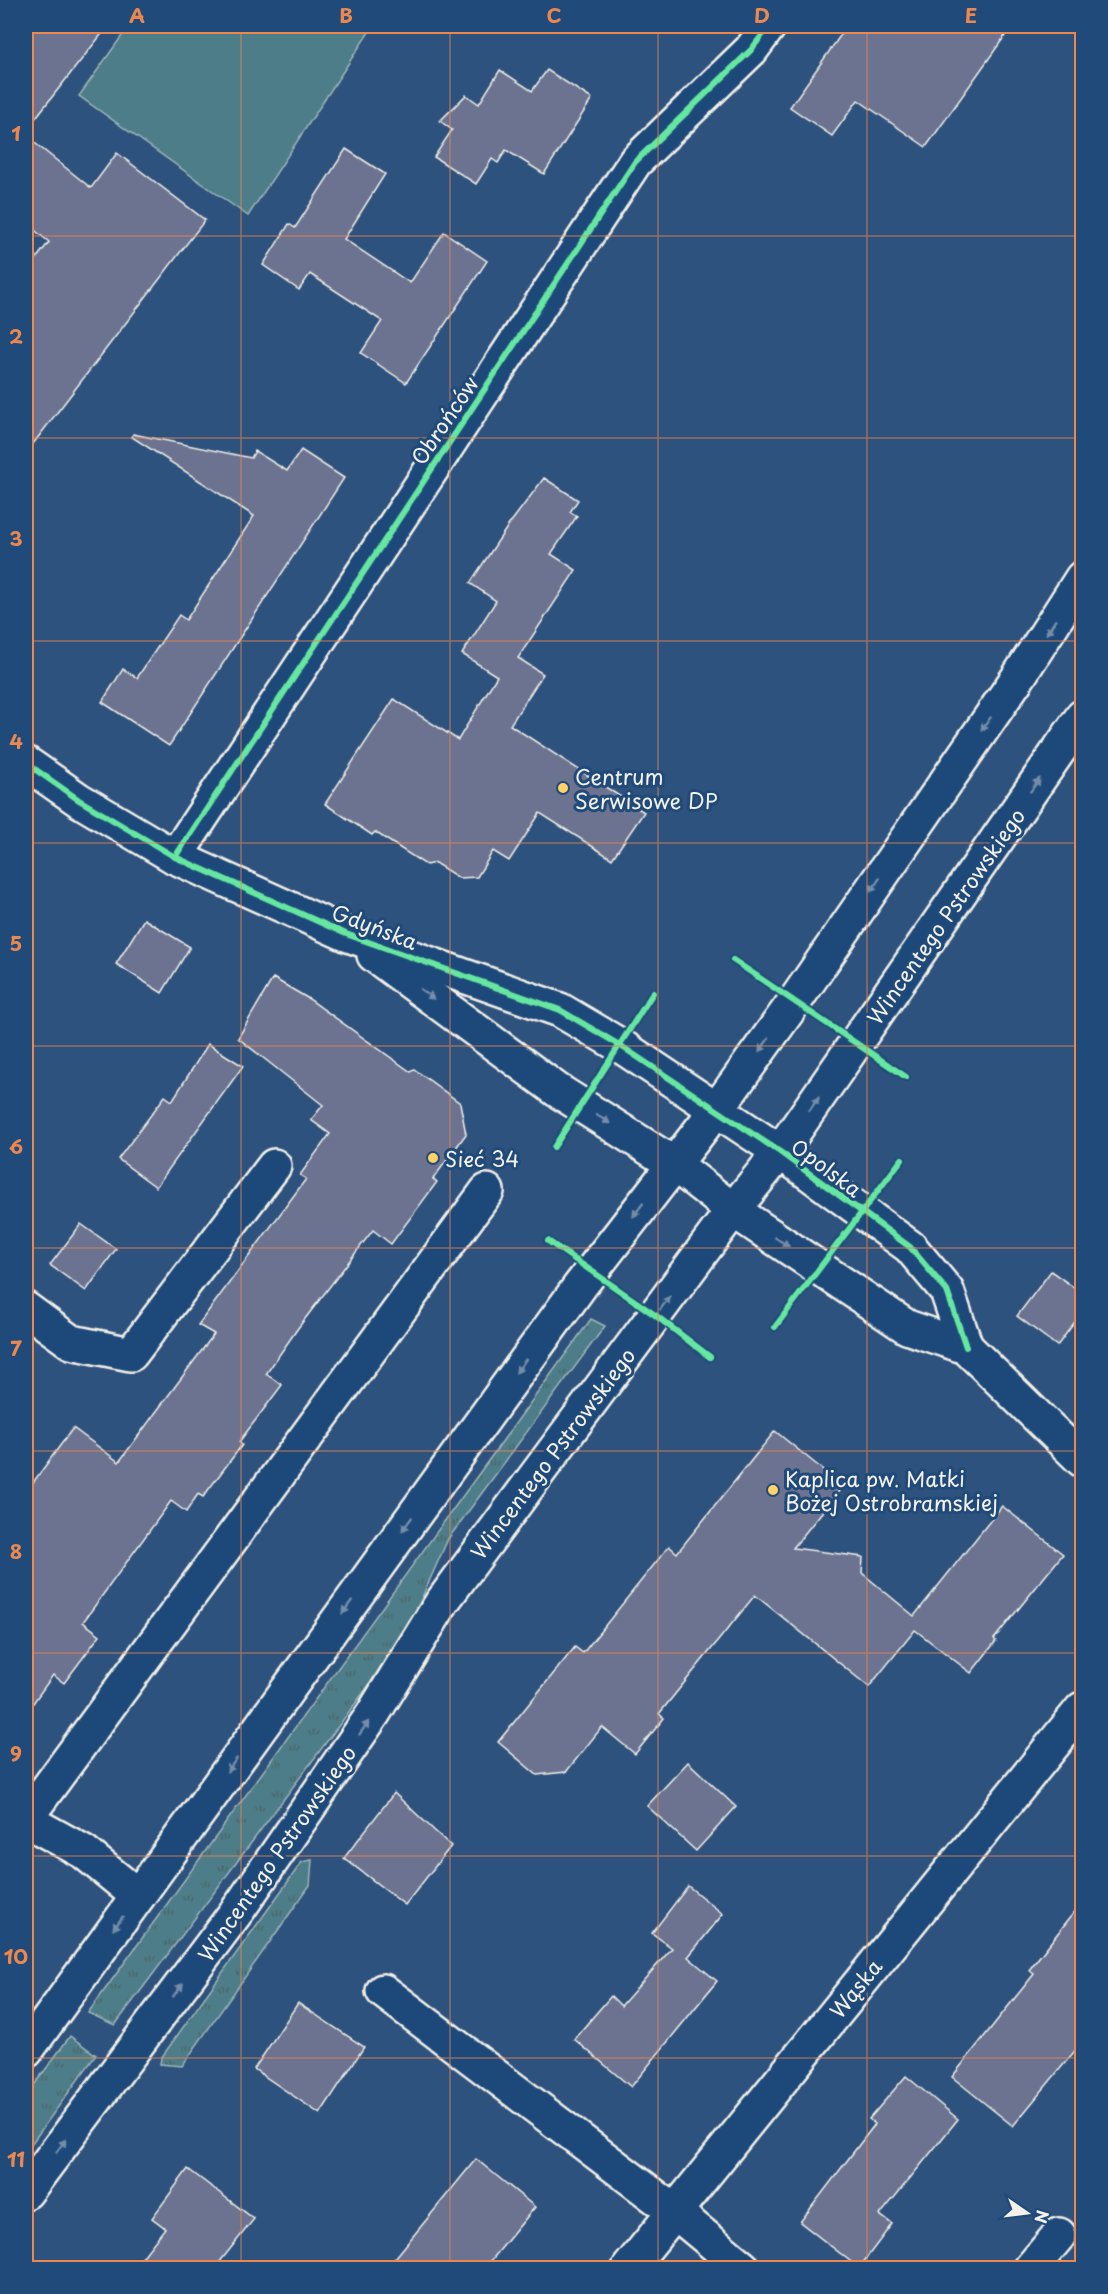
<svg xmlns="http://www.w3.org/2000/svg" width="1108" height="2294" viewBox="0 0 1108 2294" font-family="'Playpen Sans',sans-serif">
<defs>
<pattern id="grass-tufts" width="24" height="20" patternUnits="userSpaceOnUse" patternTransform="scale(1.5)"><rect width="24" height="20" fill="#4d7d88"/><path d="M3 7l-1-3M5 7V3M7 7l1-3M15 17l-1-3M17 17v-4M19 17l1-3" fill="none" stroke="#4b656a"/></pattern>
</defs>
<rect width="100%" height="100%" fill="#2e527e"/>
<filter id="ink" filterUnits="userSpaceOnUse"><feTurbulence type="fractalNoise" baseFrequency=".0167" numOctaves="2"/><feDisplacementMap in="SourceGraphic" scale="12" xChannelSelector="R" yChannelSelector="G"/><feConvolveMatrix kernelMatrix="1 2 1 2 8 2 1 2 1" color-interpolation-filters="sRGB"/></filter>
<g filter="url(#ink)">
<g fill="url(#grass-tufts)" stroke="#a0b7b8" stroke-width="1.5">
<polygon points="591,1319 605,1326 448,1539 415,1613 369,1685 115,2025 88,2013"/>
<polygon points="312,1860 310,1885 182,2066 160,2064 161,2058 302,1862"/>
<polygon points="70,2036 96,2055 26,2151 26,2096"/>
</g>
<polygon fill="#4d7d88" stroke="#a0b7b8" stroke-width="1.5" points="129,26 373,26 248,216 79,96"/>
<g fill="#6c7390" stroke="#f4f1e8" stroke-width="1.5">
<polygon points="26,26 108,26 26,130"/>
<polygon points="847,26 1012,26 926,147 858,100 832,136 790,107"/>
<polygon points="500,70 532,91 547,70 592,99 544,174 506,150 498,163 492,159 476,184 434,157 452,130 440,121 466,95 479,104"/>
<polygon points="26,136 91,188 117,153 205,220 26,453 26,272 49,242 26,223"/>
<polygon points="346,149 385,174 344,239 410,283 444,232 487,261 406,383 361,353 382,321 310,274 299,290 263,265 289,224 295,228"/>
<polygon points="133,434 251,458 255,451 287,471 301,450 344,478 169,746 102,702 123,669 137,678 179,615 186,620 254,516 132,437"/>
<polygon points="544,478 578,500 570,512 577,516 551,554 576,570 518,658 543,674 510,725 644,812 612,859 540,813 509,861 493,851 477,877 459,878 435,863 426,865 375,832 372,835 325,804 394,699 458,740 497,676 462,654 496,601 470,583 508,526"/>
<polygon points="144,919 190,947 162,993 116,964"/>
<polygon points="273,978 309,999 411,1072 414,1069 460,1103 466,1134 433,1179 437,1182 391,1244 373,1230 298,1328 266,1374 282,1385 239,1442 242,1445 203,1497 198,1494 186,1512 171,1501 83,1622 100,1635 64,1683 53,1675 26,1713 26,1492 73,1428 119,1462 214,1334 198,1325 306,1179 300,1175 330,1134 311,1120 323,1105 238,1038"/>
<polygon points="208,1044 243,1066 156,1187 118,1159 165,1096 172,1101"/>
<polygon points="81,1224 116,1249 86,1291 50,1265"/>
<polygon points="1051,1271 1083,1294 1083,1311 1057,1346 1017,1316"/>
<polygon points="775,1431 843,1486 793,1548 863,1557 862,1573 914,1616 1002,1506 1063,1554 994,1639 996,1641 971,1673 915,1630 869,1687 755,1595 659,1714 664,1718 635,1754 602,1727 566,1772 537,1775 498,1742 575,1647 583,1653 669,1546 677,1553"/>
<polygon points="688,1762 736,1807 696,1851 647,1806"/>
<polygon points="394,1793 451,1846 405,1905 344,1858"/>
<polygon points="688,1886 723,1914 688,1957 717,1981 631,2087 574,2039 611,1996 621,2006 672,1948 652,1933"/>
<polygon points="1083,1901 1083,2041 1013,2126 952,2077 1034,1974 1029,1970"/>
<polygon points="298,2003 364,2047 320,2114 254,2069"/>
<polygon points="906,2076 958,2119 880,2215 892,2224 859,2268 800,2222 875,2124 869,2119"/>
<polygon points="476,2159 535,2207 485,2268 387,2268"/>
<polygon points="188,2169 254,2219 215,2268 134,2268 165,2228 152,2218"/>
</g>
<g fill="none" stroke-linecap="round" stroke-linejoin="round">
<g stroke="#f4f1e8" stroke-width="38">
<g id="street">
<polyline points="26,763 79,800 175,857 346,934 560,1010 621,1046 780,1152 910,1247 947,1291 966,1347"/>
<polyline points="175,857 635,162 751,50 769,26"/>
<polyline points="374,955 557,1090 674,1164 733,1210 907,1327 966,1347 1082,1460"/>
<polyline points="26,1309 71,1342 131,1354 274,1166"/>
<polyline points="26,1818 487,1191"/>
<polyline points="26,1820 84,1852 138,1896"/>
<polyline points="383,1991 674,2211 743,2268"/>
<polyline points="629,2268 1082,1709"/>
<polyline points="1031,2268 1059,2235"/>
</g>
</g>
<g stroke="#f4f1e8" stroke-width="38">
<g id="secondary">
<polyline points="26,2051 580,1286 717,1109 795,1001 1019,676 1082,578"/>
<polyline points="26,2192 240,1907 373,1714 442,1602 733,1210 780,1152 1082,717"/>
</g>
</g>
<use href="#street" stroke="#1f4a7a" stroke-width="33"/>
<use href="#secondary" stroke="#1f4a7a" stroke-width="33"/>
<g stroke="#1f4a7a" stroke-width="10">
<g id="cycleway">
<polyline points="26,763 79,800 175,857 346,934 560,1010 621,1046 780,1152 910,1247 947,1291 966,1347"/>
<polyline points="175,857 635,162 751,50 769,26"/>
<polyline points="733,960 906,1077"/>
<polyline points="554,1147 653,993"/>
<polyline points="548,1241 655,1315 710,1357"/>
<polyline points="775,1327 902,1159"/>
</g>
</g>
<use href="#cycleway" stroke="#66e7a1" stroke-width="6"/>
</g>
<defs><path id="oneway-solid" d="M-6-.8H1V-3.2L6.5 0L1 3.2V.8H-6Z" transform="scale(1.5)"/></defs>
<g fill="#748da6">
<use href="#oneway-solid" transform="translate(1051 627) rotate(123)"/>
<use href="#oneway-solid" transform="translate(986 724) rotate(125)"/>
<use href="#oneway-solid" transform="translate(1035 785) rotate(-55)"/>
<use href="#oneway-solid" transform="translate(875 885) rotate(125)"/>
<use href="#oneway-solid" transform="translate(427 994) rotate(36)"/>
<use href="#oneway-solid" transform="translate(764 1045) rotate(126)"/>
<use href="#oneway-solid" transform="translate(814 1104) rotate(-55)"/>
<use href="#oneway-solid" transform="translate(603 1119) rotate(32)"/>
<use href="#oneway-solid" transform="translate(638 1210) rotate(127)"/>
<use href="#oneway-solid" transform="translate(782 1242) rotate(33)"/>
<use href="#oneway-solid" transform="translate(665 1303) rotate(-53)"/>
<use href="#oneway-solid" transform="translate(521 1366) rotate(126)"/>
<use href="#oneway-solid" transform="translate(407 1524) rotate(126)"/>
<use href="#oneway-solid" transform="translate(347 1607) rotate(126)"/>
<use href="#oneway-solid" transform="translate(364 1728) rotate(-55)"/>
<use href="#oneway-solid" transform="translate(232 1765) rotate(126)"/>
<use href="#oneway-solid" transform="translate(118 1923) rotate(126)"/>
<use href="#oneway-solid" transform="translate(178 1990) rotate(-53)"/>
<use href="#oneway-solid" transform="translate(61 2146) rotate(-53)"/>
</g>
</g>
<path fill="none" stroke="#ec874e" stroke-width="1.5" stroke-opacity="0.55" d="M241,26V2268M450,26V2268M658,26V2268M867,26V2268M26,236H1082M26,438H1082M26,641H1082M26,843H1082M26,1046H1082M26,1248H1082M26,1451H1082M26,1653H1082M26,1856H1082M26,2058H1082"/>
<g fill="#ffd166" stroke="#1f4a7a" stroke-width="2">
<circle cx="563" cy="788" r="6"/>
<circle cx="433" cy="1158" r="6"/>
<circle cx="773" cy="1490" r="6"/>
</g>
<g text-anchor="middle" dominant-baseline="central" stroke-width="6" stroke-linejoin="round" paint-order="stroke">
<g font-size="21" fill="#f4f1e8" stroke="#1f4a7a">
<text transform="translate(444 420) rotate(-56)">Obrońców</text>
<text transform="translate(945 916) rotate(-55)">Wincentego Pstrowskiego</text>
<text transform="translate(375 926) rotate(21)">Gdyńska</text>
<text transform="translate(827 1167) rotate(37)">Opolska</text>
<text transform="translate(552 1453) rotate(-53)">Wincentego Pstrowskiego</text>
<text transform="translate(276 1853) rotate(-55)">Wincentego Pstrowskiego</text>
<text transform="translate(855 1988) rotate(-51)">Wąska</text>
</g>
<g font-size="21" fill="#f4f1e8" stroke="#1f4a7a" text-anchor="start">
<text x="575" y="776">Centrum<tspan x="575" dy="24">Serwisowe DP</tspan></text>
<text x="445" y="1158">Sieć 34</text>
<text x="785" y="1478">Kaplica pw. Matki<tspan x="785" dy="24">Bożej Ostrobramskiej</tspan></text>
</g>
</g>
<rect width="1108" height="2294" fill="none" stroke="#1f4a7a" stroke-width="66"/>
<g transform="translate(1027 2213) rotate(104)" stroke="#1f4a7a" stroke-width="4.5" paint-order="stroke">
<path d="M0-4.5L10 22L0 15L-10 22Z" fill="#f4f1e8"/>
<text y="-9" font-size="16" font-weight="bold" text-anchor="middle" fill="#f4f1e8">N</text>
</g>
<rect x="33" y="33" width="1042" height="2228" fill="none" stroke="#ec874e" stroke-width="2"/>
<g font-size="20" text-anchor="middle" font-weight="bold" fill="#ec874e">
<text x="137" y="23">A</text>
<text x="346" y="23">B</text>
<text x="554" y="23">C</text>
<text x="762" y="23">D</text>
<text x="971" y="23">E</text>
<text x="16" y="141">1</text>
<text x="16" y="344">2</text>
<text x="16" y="546">3</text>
<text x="16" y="749">4</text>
<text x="16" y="951">5</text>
<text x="16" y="1154">6</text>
<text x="16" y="1356">7</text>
<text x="16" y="1559">8</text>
<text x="16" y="1761">9</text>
<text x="16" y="1964">10</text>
<text x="16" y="2167">11</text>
</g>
</svg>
